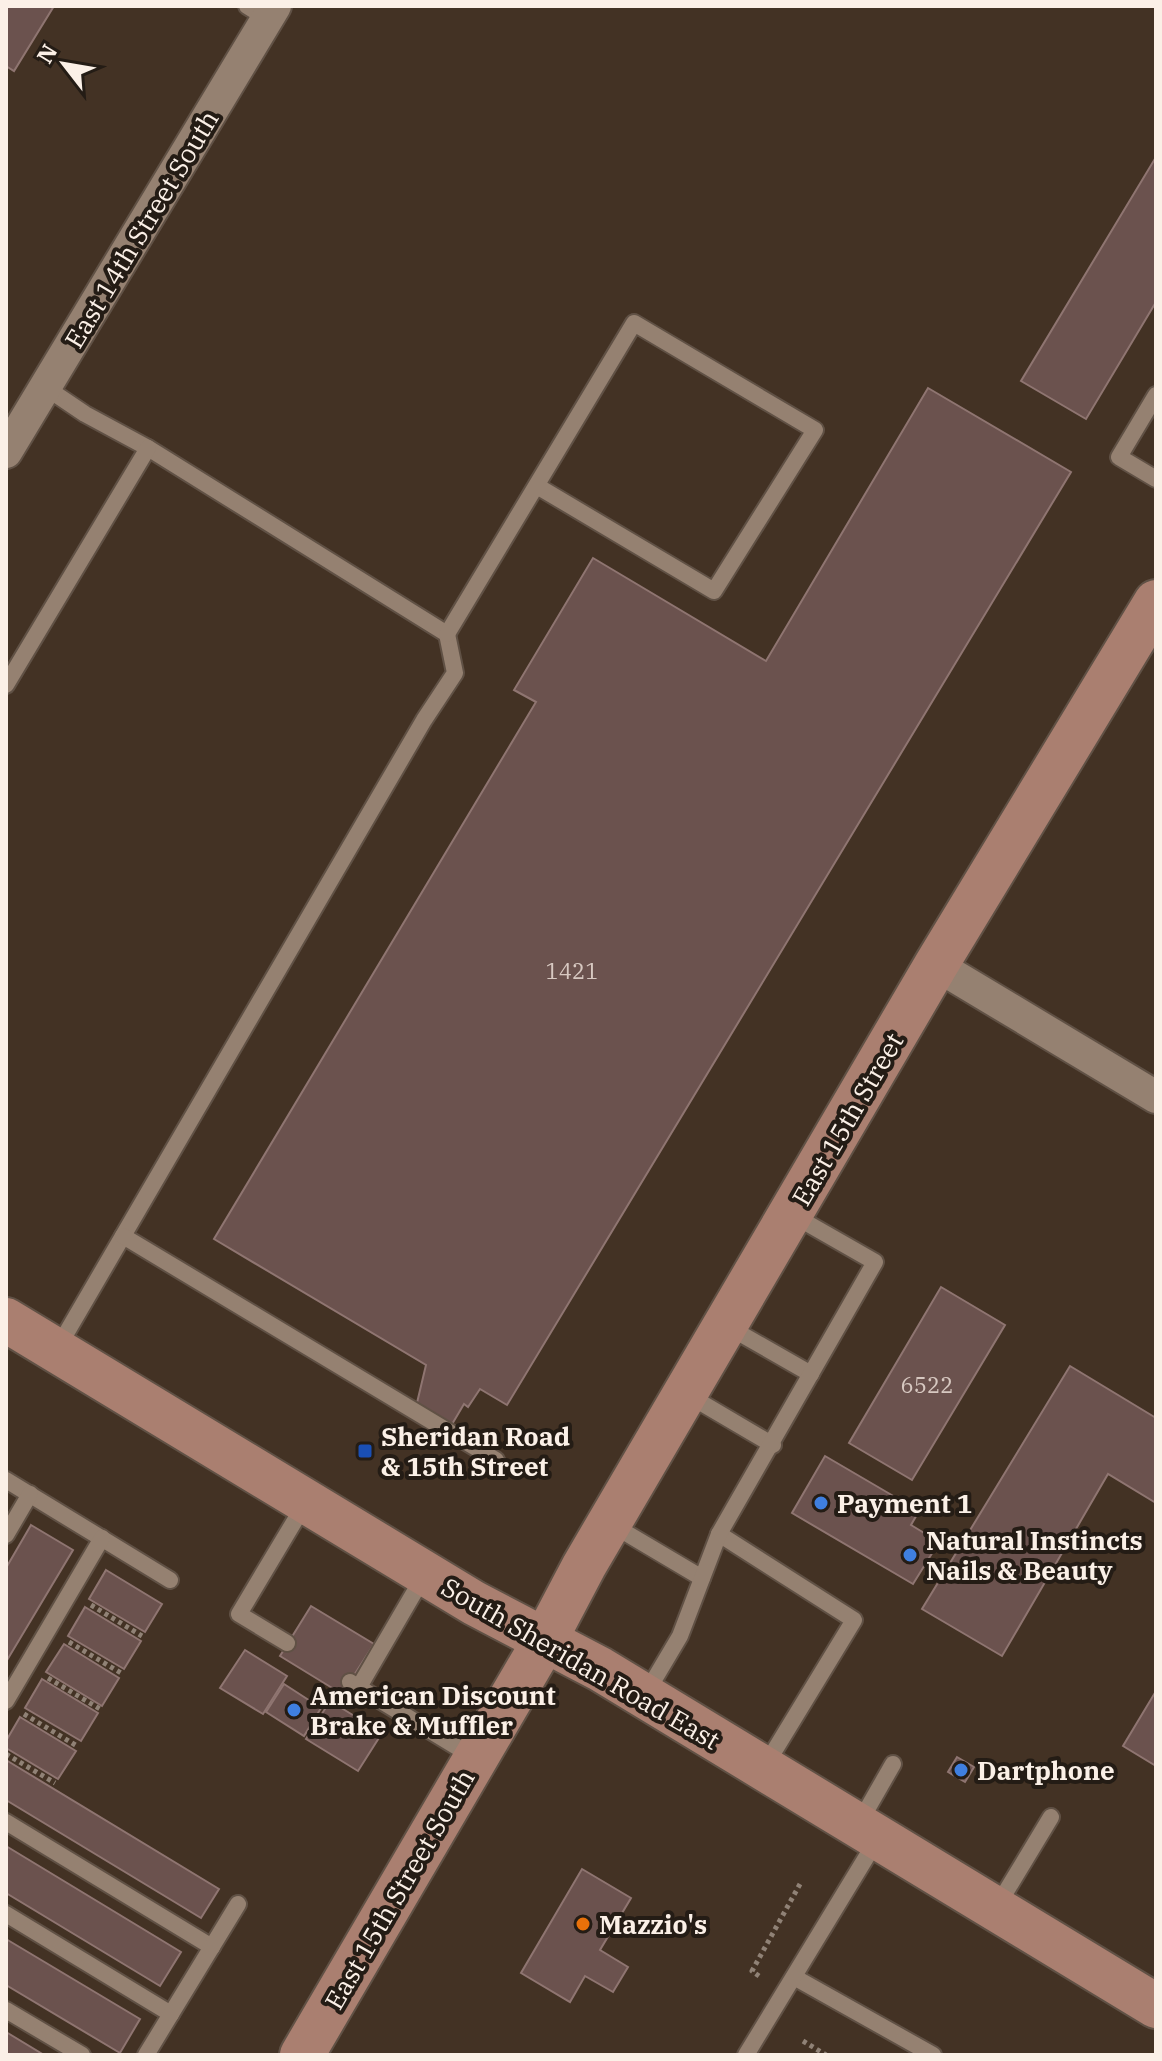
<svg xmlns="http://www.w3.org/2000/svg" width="1162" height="2061" viewBox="0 0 1162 2061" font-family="'IBM Plex Serif',serif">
<rect width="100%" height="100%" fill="#433224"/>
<g fill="#6b524e" stroke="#8f7571" stroke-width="2">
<polygon points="6,6 54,6 14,71 6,66"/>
<polygon points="1156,157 1156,302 1086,419 1021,381"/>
<polygon points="928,388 1071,472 507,1405 480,1389 468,1407 464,1404 451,1426 416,1407 426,1365 214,1239 536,702 514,690 593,558 766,661"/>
<polygon points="941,1287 1005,1325 912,1480 849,1443"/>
<polygon points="1070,1366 1156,1418 1156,1503 1108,1474 1002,1656 922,1609"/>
<polygon points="825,1456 919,1511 911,1525 939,1542 913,1584 792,1513"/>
<polygon points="31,1525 73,1550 6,1662 6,1568"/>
<polygon points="106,1570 162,1604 145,1632 89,1599"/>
<polygon points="311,1606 374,1644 342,1694 280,1656"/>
<polygon points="85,1607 141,1641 124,1669 68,1636"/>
<polygon points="64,1644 119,1678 102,1706 46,1672"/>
<polygon points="245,1650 287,1676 263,1714 220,1688"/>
<polygon points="42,1679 98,1713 81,1741 25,1708"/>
<polygon points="284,1684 321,1708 304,1736 266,1712"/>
<polygon points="1156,1691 1156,1766 1123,1746"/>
<polygon points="330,1701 382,1733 358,1771 306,1739"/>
<polygon points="20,1717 76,1751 58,1779 6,1748 6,1741"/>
<polygon points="957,1757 974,1767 965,1782 948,1772"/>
<polygon points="6,1760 219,1889 201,1918 6,1800"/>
<polygon points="6,1846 181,1952 160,1986 6,1893"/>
<polygon points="582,1869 631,1898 600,1950 628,1967 613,1992 585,1976 570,2002 521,1973"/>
<polygon points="6,1939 140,2019 120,2053 6,1985"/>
<polygon points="6,2032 44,2055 6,2055"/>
</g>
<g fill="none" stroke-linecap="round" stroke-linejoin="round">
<g stroke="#605145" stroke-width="20">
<g id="lane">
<polyline points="247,6 268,19"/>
<polyline points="45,387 85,414 148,448 447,634 455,673 424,720 57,1349"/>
<polyline points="1156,395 1119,457 1156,479"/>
<polyline points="447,634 634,323 815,430 714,591 537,486"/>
<polyline points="6,685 148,448"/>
<polyline points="123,1236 496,1460"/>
<polyline points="727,1326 811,1374"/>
<polyline points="688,1395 773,1445"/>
<polyline points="6,1480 170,1580"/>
<polyline points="611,1524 702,1578"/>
<polyline points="719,1534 854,1620 765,1766"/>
<polyline points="6,1535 30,1494"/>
<polyline points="287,1643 239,1614 306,1502"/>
<polyline points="350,1682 475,1758"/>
<polyline points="359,1687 425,1574"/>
<polyline points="645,1695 680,1636 719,1534 875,1262 791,1214"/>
<polyline points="6,1701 102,1538"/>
<polyline points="6,1822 212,1947"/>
<polyline points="858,1825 893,1764"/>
<polyline points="996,1908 1051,1817"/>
<polyline points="6,1914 171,2014"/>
<polyline points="794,1977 933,2055"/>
<polyline points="6,2010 82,2055"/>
<polyline points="146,2055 238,1904"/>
<polyline points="746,2055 878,1838"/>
</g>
</g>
<g stroke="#605145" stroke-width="36">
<g id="street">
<polyline points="6,452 275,6"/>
<polyline points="936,965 1156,1097"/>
</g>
</g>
<g stroke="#605145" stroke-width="48">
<g id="secondary">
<polyline points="6,1320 474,1603 600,1669 1156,2006"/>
<polyline points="302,2055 545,1640 584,1566 936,965 1156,602"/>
</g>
</g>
<g stroke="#908276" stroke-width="5" stroke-dasharray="4 4" stroke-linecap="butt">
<polyline points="91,1605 142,1636"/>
<polyline points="69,1642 121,1673"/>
<polyline points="48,1678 100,1709"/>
<polyline points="24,1714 77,1746"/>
<polyline points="6,1754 55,1783"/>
<polyline points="759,1976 752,1971 800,1884"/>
<polyline points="803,2041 826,2055"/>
</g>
<use href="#lane" stroke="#958171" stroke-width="16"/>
<use href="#street" stroke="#958171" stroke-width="32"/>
<use href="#secondary" stroke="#aa7f70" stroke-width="44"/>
</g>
<rect fill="#1a4fb4" stroke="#241c15" stroke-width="3" x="357" y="1443" width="16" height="16" rx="4"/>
<g fill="#3f7fe0" stroke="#241c15" stroke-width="3">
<circle cx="821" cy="1503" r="8"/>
<circle cx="910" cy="1555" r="8"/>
<circle cx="294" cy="1710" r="8"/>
<circle cx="961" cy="1770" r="8"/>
</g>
<circle fill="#e8710a" stroke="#241c15" stroke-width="3" cx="583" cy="1924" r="8"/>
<g text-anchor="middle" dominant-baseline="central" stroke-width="8" stroke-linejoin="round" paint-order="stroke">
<g font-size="22" fill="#d7c8c1">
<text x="572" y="970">1421</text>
<text x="927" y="1384">6522</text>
</g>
<g font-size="26" fill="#fbf0e7" stroke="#241c15">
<text transform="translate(141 229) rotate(-59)">East 14th Street South</text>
<text transform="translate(847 1119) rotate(-60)">East 15th Street</text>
<text transform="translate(581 1663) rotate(30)">South Sheridan Road East</text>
<text transform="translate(399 1889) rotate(-60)">East 15th Street South</text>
</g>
<g font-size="26" font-weight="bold" fill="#fbf0e7" stroke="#241c15" text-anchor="start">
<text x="381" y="1436">Sheridan Road<tspan x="381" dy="30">&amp; 15th Street</tspan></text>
<text x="837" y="1503">Payment 1</text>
<text x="926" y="1540">Natural Instincts<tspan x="926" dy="30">Nails &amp; Beauty</tspan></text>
<text x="310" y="1695">American Discount<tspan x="310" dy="30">Brake &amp; Muffler</tspan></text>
<text x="977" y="1770">Dartphone</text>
<text x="599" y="1924">Mazzio's</text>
</g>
</g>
<rect width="1162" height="2061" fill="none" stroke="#fbf0e7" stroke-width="16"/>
<g transform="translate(64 64) rotate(301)" stroke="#241c15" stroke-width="6" paint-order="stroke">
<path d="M0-6L14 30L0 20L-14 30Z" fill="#fbf0e7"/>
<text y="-12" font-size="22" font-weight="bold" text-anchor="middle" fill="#fbf0e7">N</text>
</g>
</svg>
